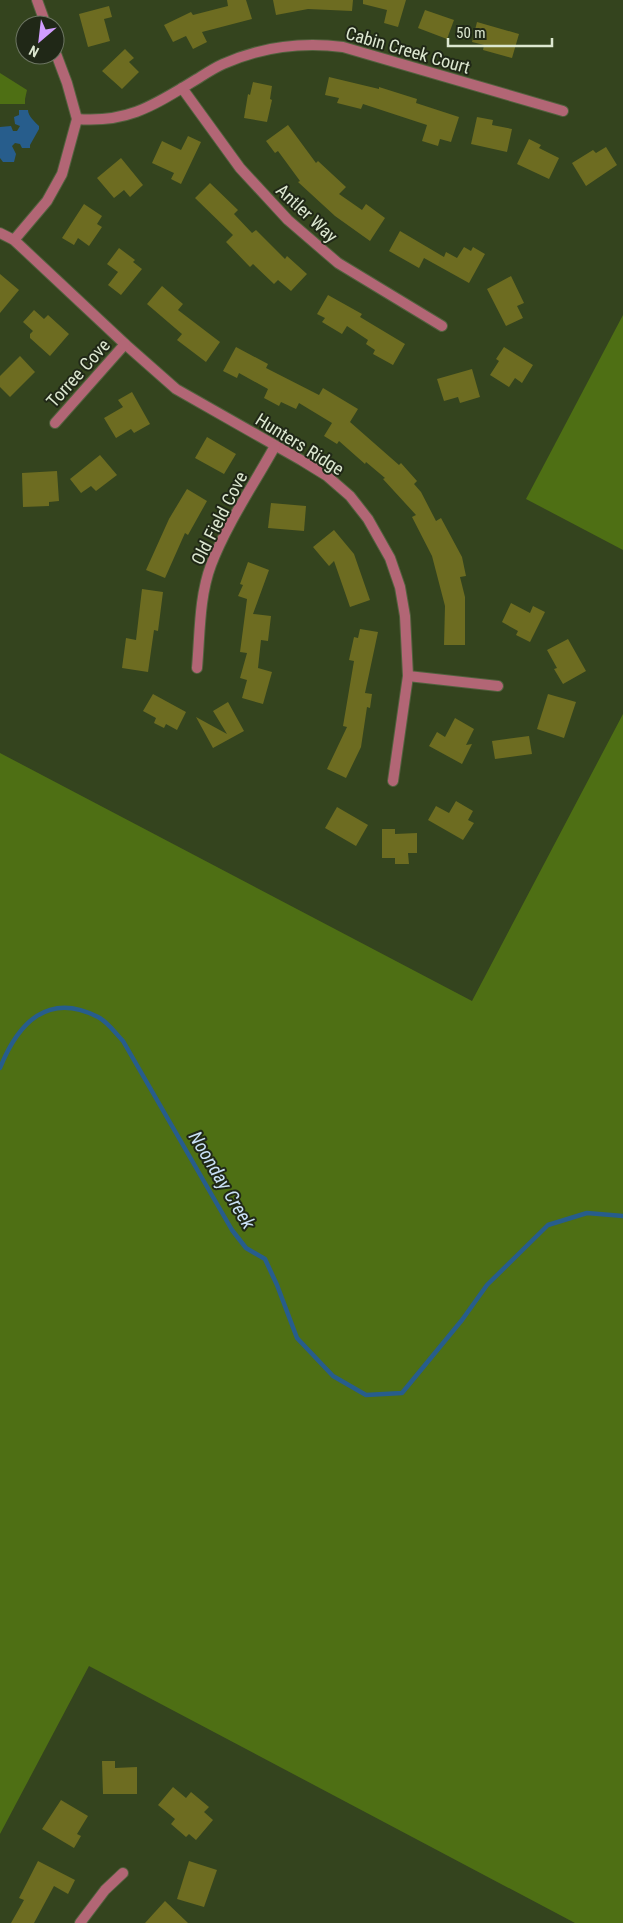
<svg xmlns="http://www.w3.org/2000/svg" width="623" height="1923" viewBox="0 0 623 1923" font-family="'Roboto Condensed',sans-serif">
<rect width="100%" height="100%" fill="#34441e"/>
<g fill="#4e6f14">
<polygon points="0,73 27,90 25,99 25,104 0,104"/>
<polygon points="623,315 623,550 526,499"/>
<polygon points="623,714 623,1923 575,1923 89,1666 0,1834 0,753 472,1001"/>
</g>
<path fill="#275d8c" d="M19,110H28C28,116 35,122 39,126V129L30,145V148H22L20,144L15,143L12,146L16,154L14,162H3L0,158V127L11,126L13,131H17L20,126L15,124L14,117L19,115Z"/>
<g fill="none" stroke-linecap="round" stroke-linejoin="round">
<path stroke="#275d8c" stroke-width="4.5" d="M0,1068C18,1023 48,991 98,1017C108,1022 116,1034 123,1041L232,1230L246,1248L265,1259L277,1285L297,1338L333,1376L366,1395L402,1393L462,1320L487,1285L548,1225L587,1213L623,1216"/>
</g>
<g fill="#6d6c21">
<polygon points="227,0 246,0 252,19 202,32 207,42 193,49 186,36 173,42 164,25 191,12 193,15 228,6"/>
<polygon points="273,0 353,0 352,11 308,9 276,15"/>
<polygon points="363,0 406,0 398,27 384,23 387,10 363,4"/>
<polygon points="109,6 112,17 104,19 110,41 88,47 79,14"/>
<polygon points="425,10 454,20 447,39 418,28"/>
<polygon points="477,22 519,34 512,58 483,50 484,45 472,42"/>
<polygon points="125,49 134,58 129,62 139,72 122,89 102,71"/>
<polygon points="329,77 379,89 379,87 417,99 416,103 459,117 451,142 440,139 438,146 422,141 427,125 363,104 361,109 337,103 339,98 325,95"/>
<polygon points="253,82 272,86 270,99 272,100 267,122 244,118 248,94 250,95"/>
<polygon points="477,117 493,120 492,125 512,129 507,152 471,144"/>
<polygon points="288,125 316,163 318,161 346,187 339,194 362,210 366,204 385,218 370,241 335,216 298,182 300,181 278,151 275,153 266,141"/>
<polygon points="188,136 201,142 181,184 171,179 174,173 152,163 162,141 181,150"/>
<polygon points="529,139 541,145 539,148 559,158 549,179 517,164"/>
<polygon points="606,147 617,165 586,186 572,163 593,150 596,153"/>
<polygon points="121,158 143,185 130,197 124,190 114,198 97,178"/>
<polygon points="210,183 238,210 234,214 252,233 256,230 285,259 287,256 307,274 291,291 278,280 274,284 253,264 250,267 226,242 233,235 195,198"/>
<polygon points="84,204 102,216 97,224 102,227 89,246 78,238 74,245 62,238"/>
<polygon points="400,231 444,257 446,252 457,258 464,247 471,251 473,247 485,254 469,283 424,258 419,268 389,251"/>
<polygon points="119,248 135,260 133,262 142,269 121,295 108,285 118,272 107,264"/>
<polygon points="0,274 19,290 0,313"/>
<polygon points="511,276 524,303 517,306 523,318 506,326 487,289"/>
<polygon points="162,286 183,304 178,310 220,342 206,362 177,340 182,334 147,304"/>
<polygon points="328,295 362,314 360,317 405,344 393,365 373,354 375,350 366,344 368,340 347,326 342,334 322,322 325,318 317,314"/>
<polygon points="34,310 44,319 48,315 69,334 50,356 30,338 30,334 33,331 23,322"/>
<polygon points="236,347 268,364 266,368 319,395 323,388 358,409 350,422 399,465 401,463 417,481 414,484 421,492 436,521 441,518 462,557 466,576 460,577 465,597 465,645 444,645 445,606 432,556 412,517 416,515 383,479 385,478 366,462 365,464 339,441 337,444 324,436 332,423 299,403 296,409 281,402 279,406 264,398 268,389 239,373 237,378 223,371"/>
<polygon points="504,347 533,365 522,383 515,378 509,387 490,375 499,361 496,359"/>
<polygon points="20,356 35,372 10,397 0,387 0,376"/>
<polygon points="472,369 480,397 460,403 458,397 444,401 437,379"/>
<polygon points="132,392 150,424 134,433 131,429 116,438 104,418 123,407 118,400"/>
<polygon points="207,437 236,454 224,474 195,458"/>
<polygon points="100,455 117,475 96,491 91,486 81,493 70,479"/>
<polygon points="57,471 59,501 49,502 49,506 23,507 22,473"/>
<polygon points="187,489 207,501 188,535 185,533 165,578 146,570 169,519"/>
<polygon points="271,503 306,506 304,531 268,528"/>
<polygon points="334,530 354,554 370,600 350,607 334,561 329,566 313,547"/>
<polygon points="248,562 269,570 253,614 271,616 268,641 261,640 258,668 272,672 263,704 242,698 247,680 240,678 247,653 240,652 247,599 238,596 243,585 240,584"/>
<polygon points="142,589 163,592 158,631 154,630 148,672 122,668 126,638 136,640"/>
<polygon points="511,603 530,613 533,606 545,612 530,642 516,635 518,631 502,622"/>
<polygon points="360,629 378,632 365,693 372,694 370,708 367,707 361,747 346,778 327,769 347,727 343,726 354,661 349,660 354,637 358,638"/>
<polygon points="568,639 586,671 563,684 554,669 557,668 547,650"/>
<polygon points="153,694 186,712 177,730 166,724 164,728 154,723 156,718 143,711"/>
<polygon points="548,694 576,702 564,738 537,729"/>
<polygon points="228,702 244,731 213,748 196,717 227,734 213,711"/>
<polygon points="455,718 474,729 466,745 472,744 462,764 429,746 437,732 445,737"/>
<polygon points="529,736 532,754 495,759 492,741"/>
<polygon points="456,801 473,811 468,820 474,823 463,840 428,820 436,806 449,813"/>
<polygon points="337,807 368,825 356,846 325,828"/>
<polygon points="382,829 395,829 395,834 417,833 417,853 408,853 409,864 395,864 395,858 382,858"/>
<polygon points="102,1761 115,1761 115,1768 137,1767 137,1794 103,1794"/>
<polygon points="173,1787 186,1798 191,1792 209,1807 204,1812 213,1820 196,1840 189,1834 186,1837 171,1824 175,1819 158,1805"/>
<polygon points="61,1800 88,1816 77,1834 81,1836 74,1848 42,1829"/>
<polygon points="38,1861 75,1880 68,1894 54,1886 34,1923 11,1923 24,1900 19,1898"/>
<polygon points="189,1861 217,1870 204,1907 177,1899"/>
<polygon points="165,1901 188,1923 145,1923"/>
</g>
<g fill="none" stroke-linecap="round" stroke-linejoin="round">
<g stroke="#52613e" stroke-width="12">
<g id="minor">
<polyline points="37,0 46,25"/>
<polyline points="182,88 240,168 288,220 338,263 442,326"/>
<path d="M77,119C129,123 154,105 197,79C205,74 214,68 223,64C261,47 302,42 343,47L563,111"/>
<polyline points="0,233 14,240 125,344 176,389 301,460 327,476 350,496 368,519 390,558 400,587 405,616 408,676 393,781"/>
<polyline points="14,240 47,201 62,174 77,119 67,83 55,51"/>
<polyline points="55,423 125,344"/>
<path d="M197,668C200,634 199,597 211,565C226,525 254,484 275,446"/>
<polyline points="408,676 498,686"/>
<polyline points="80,1923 105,1890 123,1873"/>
</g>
</g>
<use href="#minor" stroke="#b26675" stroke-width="10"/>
</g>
<g text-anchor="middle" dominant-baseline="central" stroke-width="4" stroke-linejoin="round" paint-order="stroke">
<g font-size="18" fill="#dce7d0" stroke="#202817">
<text transform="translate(408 50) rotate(16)">Cabin Creek Court</text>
<text transform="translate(307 213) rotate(43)">Antler Way</text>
<text transform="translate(78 373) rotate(-48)">Torree Cove</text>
<text transform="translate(300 444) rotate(32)">Hunters Ridge</text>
<text transform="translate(219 518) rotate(-63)">Old Field Cove</text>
</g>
<g font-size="19" font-style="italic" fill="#cae0f6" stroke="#202817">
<text transform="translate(222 1180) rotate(59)">Noonday Creek</text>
</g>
</g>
<g transform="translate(40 40) rotate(208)"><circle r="24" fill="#202817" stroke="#6b7461"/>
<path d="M0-4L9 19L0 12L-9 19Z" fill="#d19dfe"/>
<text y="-8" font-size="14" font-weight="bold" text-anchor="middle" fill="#dce7d0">N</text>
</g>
<path d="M448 38v8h104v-8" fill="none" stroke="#dce7d0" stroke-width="2.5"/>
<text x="456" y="38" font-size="15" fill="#dce7d0" stroke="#202817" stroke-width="4" paint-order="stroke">50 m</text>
</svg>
